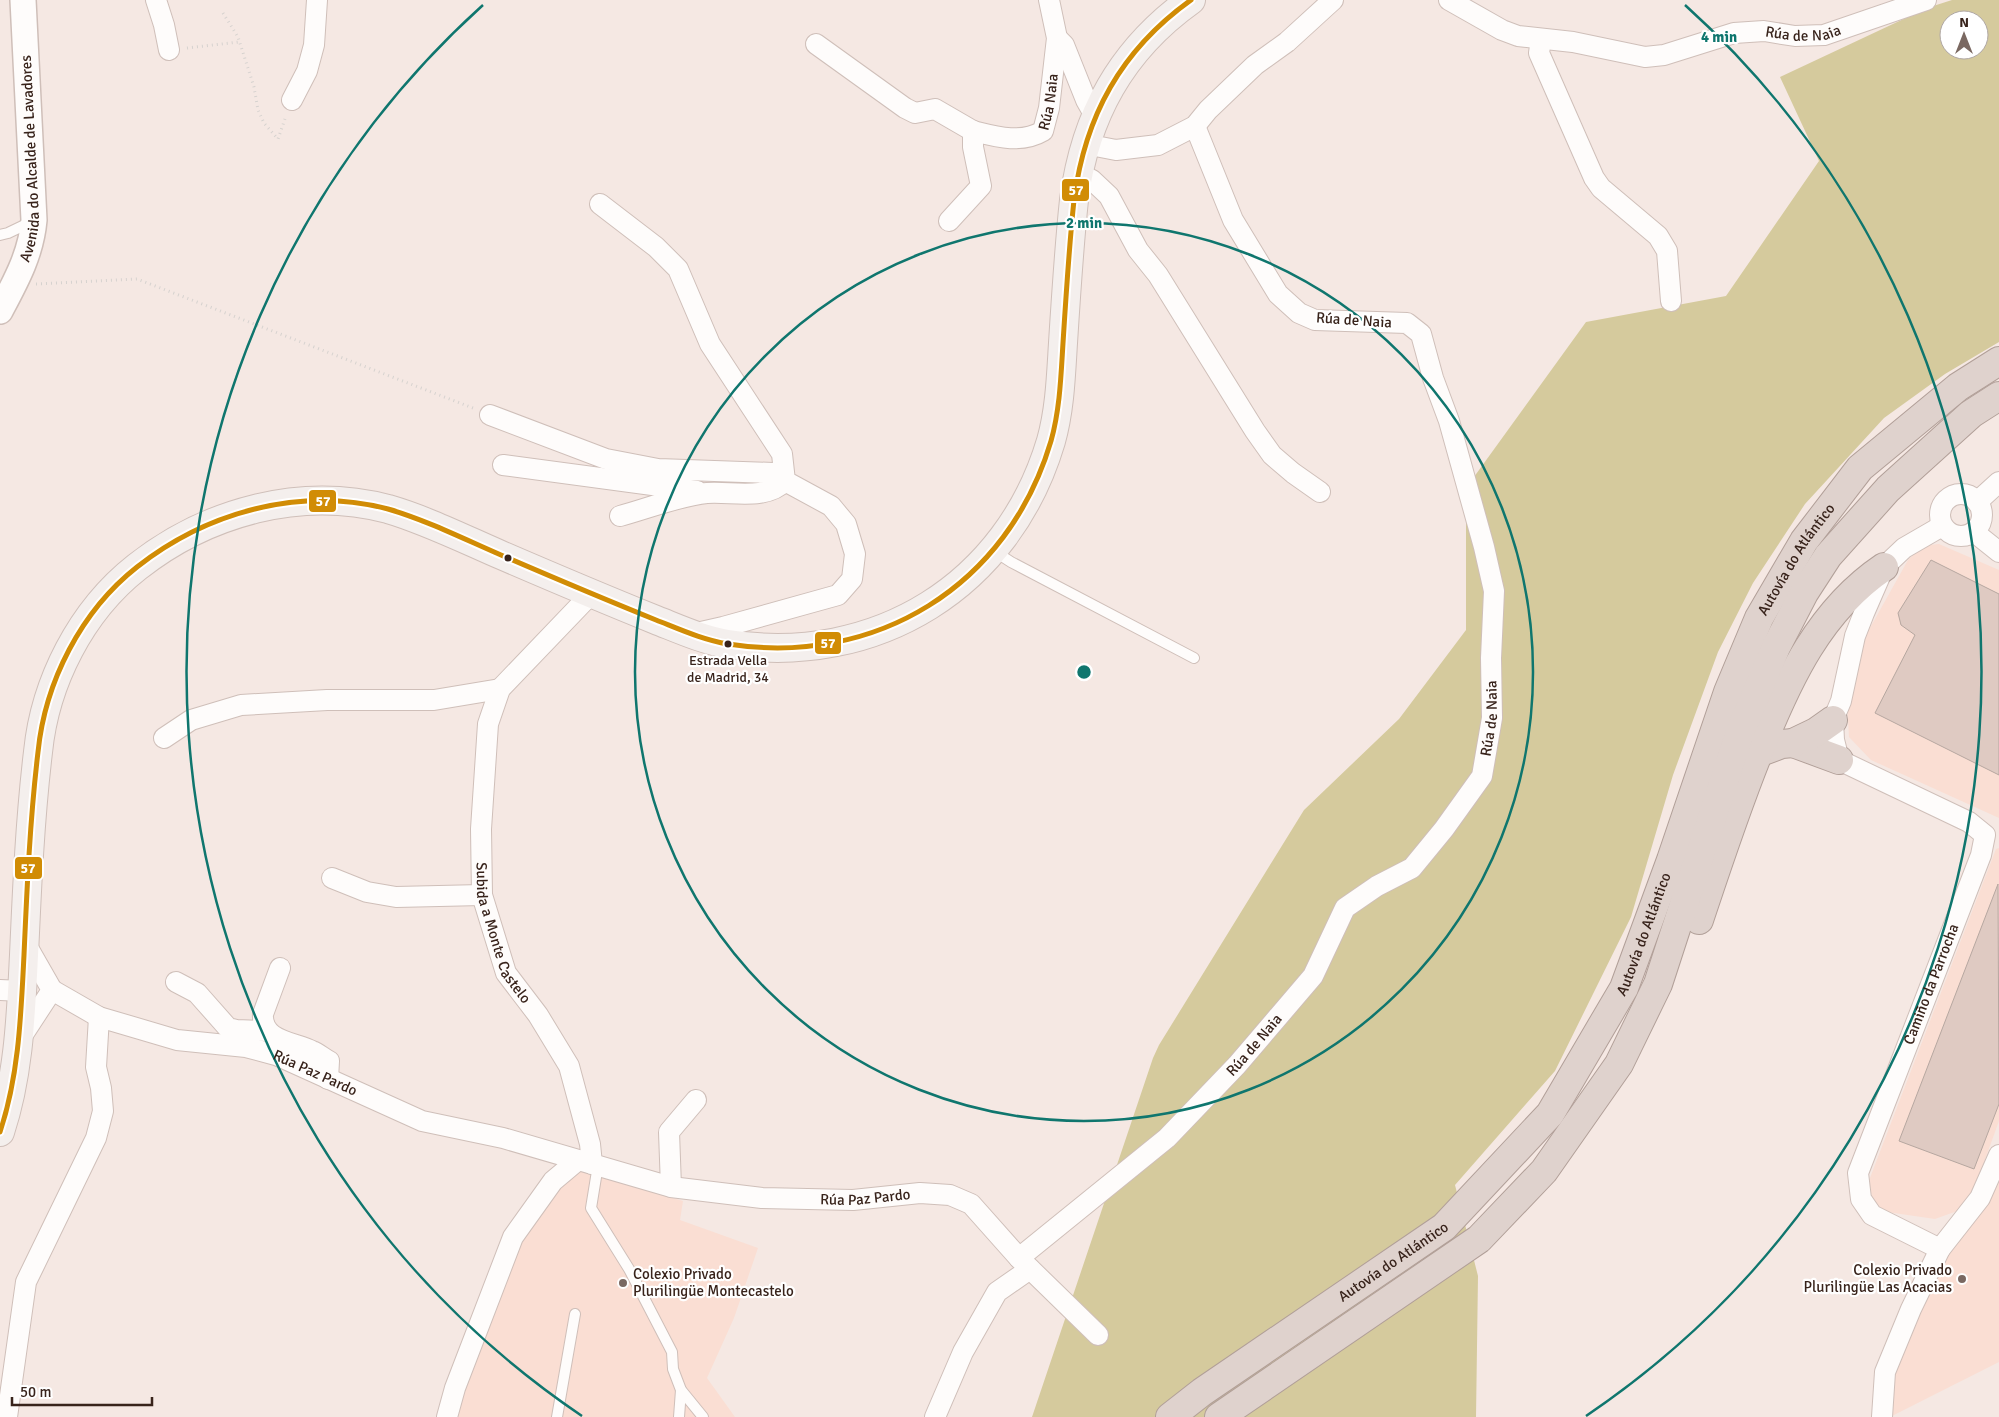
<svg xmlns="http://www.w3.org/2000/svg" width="1999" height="1417" viewBox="0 0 1999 1417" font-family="Signika,sans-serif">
<rect width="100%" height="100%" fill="#f5e8e3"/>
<g fill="#faded3">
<polygon points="1939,544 1999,570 1999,818 1871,760 1849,737 1847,701 1861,644 1908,560 1922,546"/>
<polygon points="1999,848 1999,1121 1974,1190 1960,1210 1935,1219 1887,1212 1874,1203 1868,1183 1996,849"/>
<polygon points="1999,1155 1999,1362 1890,1417 1885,1372"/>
<polygon points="581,1171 683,1201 680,1220 758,1248 734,1318 707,1378 735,1417 453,1417 518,1239 571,1173"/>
</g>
<path fill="#d5ca9d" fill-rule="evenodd" d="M1952,0H1999V342L1945,374L1884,418L1805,504L1753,583L1718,652L1673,775L1631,917L1555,1071L1455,1185L1478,1276L1476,1417H1032L1153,1058L1159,1045L1304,810L1399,719L1466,630V488L1586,322L1726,296L1819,161L1780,77L1927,8ZM1949,20H1979V50H1949Z"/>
<g fill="#dfcac2" stroke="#b6a7a0">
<polygon points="1931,560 1999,594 1999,775 1875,713 1915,635 1901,625 1898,613"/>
<polygon points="1998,884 1999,1104 1974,1169 1899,1141"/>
</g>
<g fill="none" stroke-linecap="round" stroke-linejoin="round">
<g stroke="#cfbfb9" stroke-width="12">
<g id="service">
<polyline points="0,235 8,233 31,222"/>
<polyline points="994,551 1011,562 1194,658"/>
<polyline points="598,1165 591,1208 629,1269 672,1352 673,1369 681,1390 703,1417"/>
<polyline points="557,1417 575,1314"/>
<polyline points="679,1417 681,1390"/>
</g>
</g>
<g stroke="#cfbfb9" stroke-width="22">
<g id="minor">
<polyline points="156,0 164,25 169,50"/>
<path id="s1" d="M1449,0L1502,30L1518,36L1573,42L1645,57L1664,55L1734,33L1764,31L1795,36L1824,35L1926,0"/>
<polyline points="1057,38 1064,45 1086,100 1095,116"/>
<polyline points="1541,39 1539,53 1594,178 1601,188 1658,236 1667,251 1671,301"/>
<polyline points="816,44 905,108 915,113 935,109 973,131"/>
<polyline points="292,100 307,71 314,45 317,0"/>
<polyline points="1085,144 1116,150 1158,145 1195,126 1208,110 1255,65 1287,42 1333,0"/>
<polyline points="1077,172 1092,180 1109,196 1138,250 1158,275 1255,431 1272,455 1293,473 1320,492"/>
<polyline points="600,204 656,247 678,269 710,344 782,454 785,481 831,506 846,524 855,554 852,579 838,595 723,627 692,634"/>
<path id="s2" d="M949,221L981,186L973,147V131C997,137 1021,144 1043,131L1049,108L1057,38L1049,0"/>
<path d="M490,415L606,459L658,469L773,473L785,481C766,501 731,491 707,493C682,495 646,509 620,516"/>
<polyline points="503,465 697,491"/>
<circle cx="1961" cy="515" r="21"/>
<polyline points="1977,502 1999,482"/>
<polyline points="1974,532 1999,552"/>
<path id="s3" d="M591,594L500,689L488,724L481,829L482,895L506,973L538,1015L569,1066L590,1144L592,1164"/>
<polyline points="164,738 191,720 241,705 327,700 434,700 500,689"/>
<polyline points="332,878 367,892 396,897 482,895"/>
<path d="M280,968L263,1014C261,1041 294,1042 312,1051C318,1053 323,1058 329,1061L328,1079"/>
<polyline points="176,982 197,993 228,1028 236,1030 267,1031"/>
<polyline points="0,990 22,991"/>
<path id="s4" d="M52,990L99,1017L177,1040L246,1047L276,1055L422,1121L503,1138L671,1187L762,1198L853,1200L920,1193L950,1195L971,1204L1019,1258L1098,1335"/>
<polyline points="20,1039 52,990 24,941"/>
<polyline points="671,1187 669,1132 696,1100"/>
<polyline points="1940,1249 1980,1198 1999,1155"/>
<path id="s5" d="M1019,1258L1167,1138L1237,1065L1313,976L1345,908L1377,886L1412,868L1444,829L1482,776L1492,718L1491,658L1494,591L1484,547L1449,421L1433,378L1421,334L1407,323L1315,320L1299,313L1278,294L1233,220L1195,126"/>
<polyline points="7,1417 26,1282 96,1138 103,1111 101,1088 96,1067 99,1017"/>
<polyline points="447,1417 455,1388 513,1237 553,1181 578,1160"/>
<polyline points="935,1417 963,1352 997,1292 1030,1269"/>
<path id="s6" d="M1882,1417L1885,1372L1911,1309L1940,1249L1872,1215L1861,1199L1858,1173L1981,855L1985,835L1969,822L1839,760L1834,740L1833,720L1841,701L1855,636L1864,613L1884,567L1904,548L1942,526"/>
</g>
</g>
<g stroke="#cfbfb9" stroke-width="28">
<g id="tertiary">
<path id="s7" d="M0,311C16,281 31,254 34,220L23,0"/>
</g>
</g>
<g stroke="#cfbfb9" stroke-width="30">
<path id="secondary" d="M0,1132C19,1075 21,1014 24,955C27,887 30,819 38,752C45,682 81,611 137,567C207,512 300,486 388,509C426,520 464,539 501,555C552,577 604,599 656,620C679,629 703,640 728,644C876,667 1008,586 1051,441C1060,409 1061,375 1063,343C1066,295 1069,247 1074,200C1085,116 1121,50 1191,0"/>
</g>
<g stroke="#b19f98" stroke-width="30">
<g id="motorway">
<polyline points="1793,743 1839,760"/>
<polyline points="1758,753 1782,744 1793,743 1816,732 1833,720"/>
<path d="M1699,920C1718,863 1737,805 1760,749C1788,679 1820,610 1884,567"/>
<path id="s8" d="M1170,1417L1202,1392L1444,1227L1550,1114L1624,988L1671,860L1728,692L1759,618L1804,541L1860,468L1958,387L1999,361"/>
<polyline points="1219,1417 1479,1239 1544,1171 1619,1064 1658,984 1740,732 1776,647 1804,593 1828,556 1888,489 1971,414 1999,396"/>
</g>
</g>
<g stroke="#d6d2cf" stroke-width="3" stroke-dasharray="1 4" stroke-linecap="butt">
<polyline points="223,13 238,37 254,87 258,110 264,123 278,139 286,116"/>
<polyline points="187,48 239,42"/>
<polyline points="36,284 137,279 473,408"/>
</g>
<use href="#service" stroke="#fefcfb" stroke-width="10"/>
<use href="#minor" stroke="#fefcfb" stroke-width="20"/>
<use href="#tertiary" stroke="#fefcfb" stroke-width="25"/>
<use href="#secondary" stroke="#f4efed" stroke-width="28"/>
<use href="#motorway" stroke="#dfd2cd" stroke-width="28"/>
<g stroke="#fff" stroke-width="9">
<path id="bus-1" d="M0,1132C19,1075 21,1014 24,955C27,887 30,819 38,752C45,682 81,611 137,567C207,512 300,486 388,509C426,520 464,539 501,555C552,577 604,599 656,620C679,629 703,640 728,644C876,667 1008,586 1051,441C1060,409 1061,375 1063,343C1066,295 1069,247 1074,200C1085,116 1121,50 1191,0"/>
</g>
<use href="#bus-1" stroke="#d18c05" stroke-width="5"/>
</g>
<g fill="none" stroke="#0f766e" stroke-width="2.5">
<circle cx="1084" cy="672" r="449"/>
<path d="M582 1416A898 898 0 0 1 483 5M1685 5A898 898 0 0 1 1586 1416"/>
</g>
<g fill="#38231b" stroke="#fff" stroke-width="2">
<circle cx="508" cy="558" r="4.5"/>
<circle cx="728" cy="644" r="4.5"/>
</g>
<g fill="#7a6861" stroke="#fff" stroke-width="2">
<circle cx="1962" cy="1279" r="5"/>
<circle cx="623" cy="1283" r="5"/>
</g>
<g text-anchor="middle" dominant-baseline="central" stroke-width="4.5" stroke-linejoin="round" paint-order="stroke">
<g font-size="14" fill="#38231b" stroke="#fff">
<text x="728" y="660">Estrada Vella<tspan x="728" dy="17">de Madrid, 34</tspan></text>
</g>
<g font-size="15" fill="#38231b" stroke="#fff">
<text stroke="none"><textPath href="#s1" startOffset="369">Rúa de Naia</textPath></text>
<text stroke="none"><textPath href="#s2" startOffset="205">Rúa Naia</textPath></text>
<text stroke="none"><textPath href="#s7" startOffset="159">Avenida do Alcalde de Lavadores</textPath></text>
<text transform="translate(1354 320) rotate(4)">Rúa de Naia</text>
<text stroke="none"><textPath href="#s8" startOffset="1098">Autovía do Atlántico</textPath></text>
<text stroke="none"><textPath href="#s5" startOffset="736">Rúa de Naia</textPath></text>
<text stroke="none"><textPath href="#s3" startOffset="382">Subida a Monte Castelo</textPath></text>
<text stroke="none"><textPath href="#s8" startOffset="692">Autovía do Atlántico</textPath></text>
<text stroke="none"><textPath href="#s6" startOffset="504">Camiño da Parrocha</textPath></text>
<text stroke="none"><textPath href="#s5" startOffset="318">Rúa de Naia</textPath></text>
<text stroke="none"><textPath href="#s4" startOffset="279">Rúa Paz Pardo</textPath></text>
<text stroke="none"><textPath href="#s4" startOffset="849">Rúa Paz Pardo</textPath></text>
<text stroke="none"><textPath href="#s8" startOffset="272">Autovía do Atlántico</textPath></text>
</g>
<g font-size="15" fill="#38231b" stroke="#fff" text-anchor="end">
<text x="1952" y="1270">Colexio Privado<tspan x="1952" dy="17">Plurilingüe Las Acacias</tspan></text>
<text x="633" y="1274" text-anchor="start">Colexio Privado<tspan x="633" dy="17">Plurilingüe Montecastelo</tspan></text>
</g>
</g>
<circle cx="1084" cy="672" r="8" fill="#0f766e" stroke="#fff" stroke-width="2.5"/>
<g font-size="15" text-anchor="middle" font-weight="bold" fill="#0f766e" stroke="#fff" stroke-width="4.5" stroke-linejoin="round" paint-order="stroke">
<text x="1719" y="42">4 min</text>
<text x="1084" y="228">2 min</text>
</g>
<g stroke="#fff" stroke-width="2">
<rect x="1061" y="178" width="29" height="24" rx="5" fill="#d18c05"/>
<rect x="308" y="489" width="29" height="24" rx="5" fill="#d18c05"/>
<rect x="814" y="631" width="28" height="24" rx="5" fill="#d18c05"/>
<rect x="14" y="856" width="29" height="24" rx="5" fill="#d18c05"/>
</g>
<g font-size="14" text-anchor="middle" font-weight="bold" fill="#fff">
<text x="1076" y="195">57</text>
<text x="323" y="506">57</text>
<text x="828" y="648">57</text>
<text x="28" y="873">57</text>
</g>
<g transform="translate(1964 35)"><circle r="24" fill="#ffffff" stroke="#afa7a4"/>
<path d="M0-4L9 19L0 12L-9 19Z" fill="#7a6861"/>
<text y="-8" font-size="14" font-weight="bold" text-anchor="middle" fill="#38231b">N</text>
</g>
<path d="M12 1397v8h140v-8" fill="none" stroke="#38231b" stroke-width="2.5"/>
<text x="20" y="1397" font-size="15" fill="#38231b" stroke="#ffffff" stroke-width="4" paint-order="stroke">50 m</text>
</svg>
